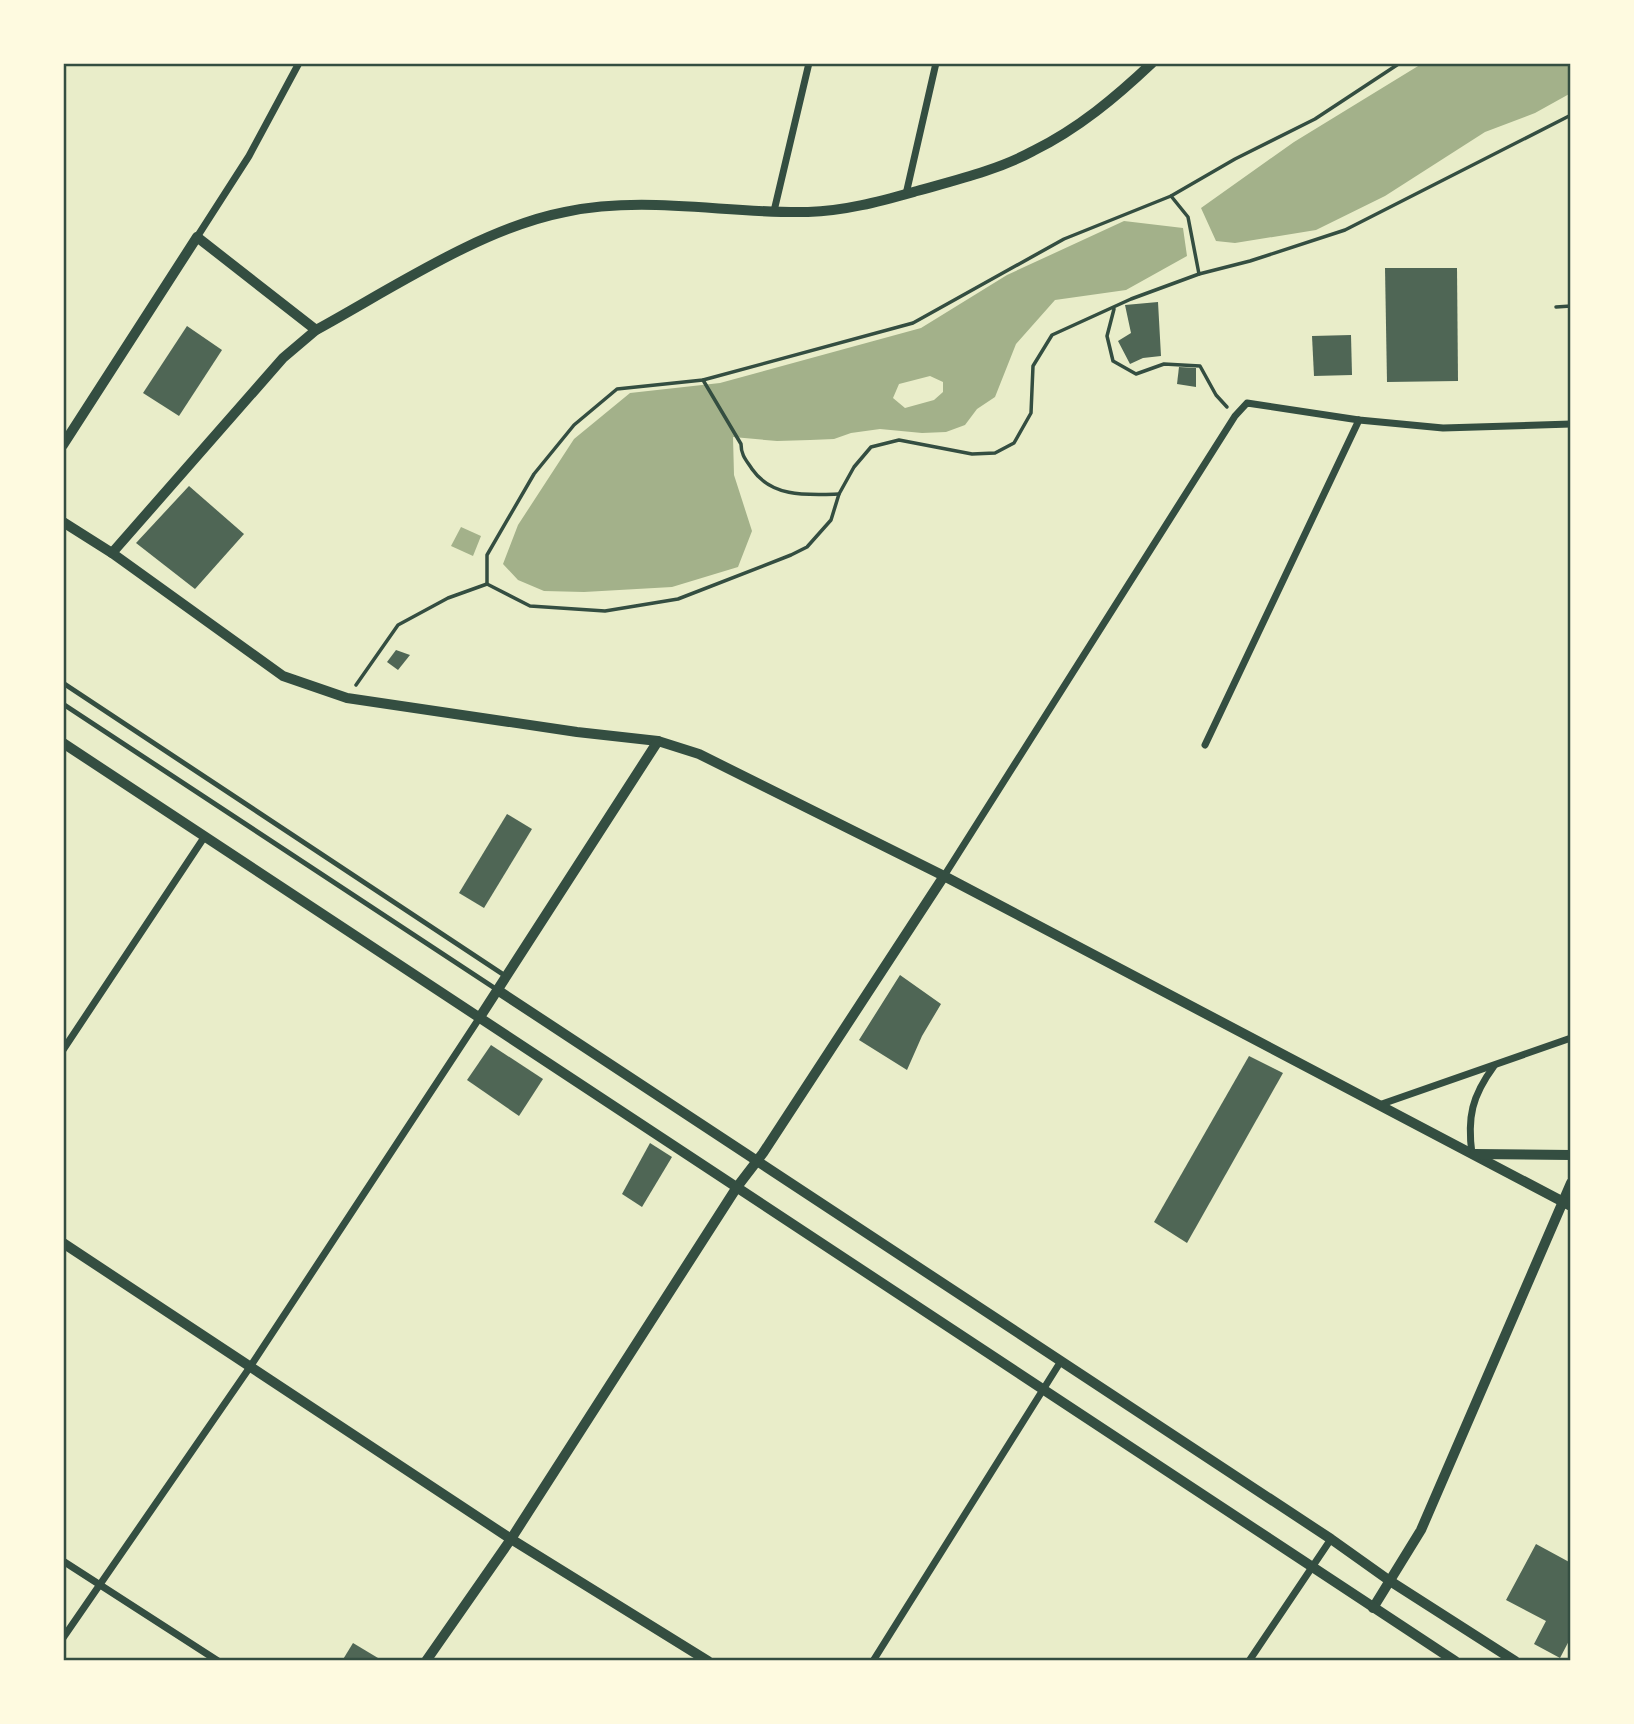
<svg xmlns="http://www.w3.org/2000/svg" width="1634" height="1724" viewBox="0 0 1634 1724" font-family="'DejaVu Sans',sans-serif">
<rect width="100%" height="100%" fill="#e9edc9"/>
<g fill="#a3b18a" fill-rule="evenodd">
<polygon points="1423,63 1571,63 1571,93 1535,113 1485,132 1385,196 1316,230 1235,243 1216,241 1201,208 1294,142"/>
<path d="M1124,221L1183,228L1187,256L1126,290L1055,300L1016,344L995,397L977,409L965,425L946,432L922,433L880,429L851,433L834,439L810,440L777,441L733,437L734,475L752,531L738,567L672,587L584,592L544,591L518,580L503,564L518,525L574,439L630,393L720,383L921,328L1007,275ZM930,376L943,382V392L934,400L905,408L893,398L899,384Z"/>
<polygon points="461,527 481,536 473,556 451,546"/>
</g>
<g fill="#4f6655">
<polygon points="1385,268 1457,268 1458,381 1387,382"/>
<polygon points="1158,302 1161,356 1143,358 1130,364 1118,341 1131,333 1125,305"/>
<polygon points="187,326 222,350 179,416 143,393"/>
<polygon points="1351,335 1352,375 1314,376 1312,336"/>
<polygon points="1179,367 1196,368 1196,387 1177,384"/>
<polygon points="189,486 244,534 195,589 136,543"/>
<polygon points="396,650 410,655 398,670 387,662"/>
<polygon points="507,814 532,829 484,908 459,893"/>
<polygon points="900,975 941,1004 922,1036 907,1070 859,1040"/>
<polygon points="491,1045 543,1079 519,1116 467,1080"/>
<polygon points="1249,1056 1283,1073 1187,1243 1154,1222"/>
<polygon points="650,1143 672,1157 642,1207 622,1194"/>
<polygon points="1536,1544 1571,1563 1571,1637 1560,1658 1534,1644 1546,1621 1506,1600"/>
<polygon points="353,1643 383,1661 342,1661"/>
</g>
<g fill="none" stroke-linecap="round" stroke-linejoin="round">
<g stroke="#344e41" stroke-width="3.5">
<polyline points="1171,196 1188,217 1199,274"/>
<polyline points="1114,309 1107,336 1113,361 1136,374 1164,364 1200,366 1216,395 1227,407"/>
<path d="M703,380L741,444C741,455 746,460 752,469C772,498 808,495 839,494"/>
<polyline points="487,584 487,555 534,474 574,425 617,389 703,380 913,323 1064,239 1171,196 1235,159 1315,119 1400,63"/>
<polyline points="356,685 398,625 448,598 487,584 530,606 605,611 678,599 791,555 807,547 831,520 839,494 854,467 871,447 899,440 972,454 995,453 1014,443 1031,413 1033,366 1052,335 1131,299 1199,274 1250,261 1345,230 1571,115"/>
</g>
<polyline stroke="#344e41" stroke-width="3.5" points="1556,307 1571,306"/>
<g stroke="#344e41" stroke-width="5">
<polyline points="63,683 507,977"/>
<polyline points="63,704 499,991"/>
</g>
<g stroke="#344e41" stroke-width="7">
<polyline points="906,194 936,63"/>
<polyline points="774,211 809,63"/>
<polyline points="197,237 249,156 299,63"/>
<polyline points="1205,745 1359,420"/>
<polyline points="944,876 1235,416 1247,403 1359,420 1443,428 1571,424"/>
<polyline points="63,1050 205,836"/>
<polyline points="1379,1105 1571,1038"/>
<path d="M1472,1154C1467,1117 1472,1096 1494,1066"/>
<polyline points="63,1561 218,1661"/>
<polyline points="63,1638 250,1367 480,1017"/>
<polyline points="873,1661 1061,1361"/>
<polyline points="1249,1661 1331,1539"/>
</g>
<g stroke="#344e41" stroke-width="10">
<polyline points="63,445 197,237 316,330"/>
<path d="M112,553L283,358L316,330C391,289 482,228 565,212C646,195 727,214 808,212C846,211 881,201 917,191C956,180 998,170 1033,151C1078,129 1116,97 1152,63"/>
<polyline points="63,1243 511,1539 708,1661"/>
<polyline points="1373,1608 1421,1530 1571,1183"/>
<polyline points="426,1661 511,1539 737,1187 763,1153 944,876"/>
</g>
<g stroke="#344e41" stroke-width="10">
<polyline points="63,522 112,553 283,676 347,698 577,732 658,741 699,754 944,876 1571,1206"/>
<polyline points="63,743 1455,1661"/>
<polyline points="499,991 1331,1539 1390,1581 1515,1661"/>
<polyline points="480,1017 658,741"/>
<polyline points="1474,1154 1571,1155"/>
</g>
</g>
<rect width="1634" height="1724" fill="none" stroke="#fefae0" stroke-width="130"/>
<rect x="65" y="65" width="1504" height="1594" fill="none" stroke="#344e41" stroke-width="2.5"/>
</svg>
